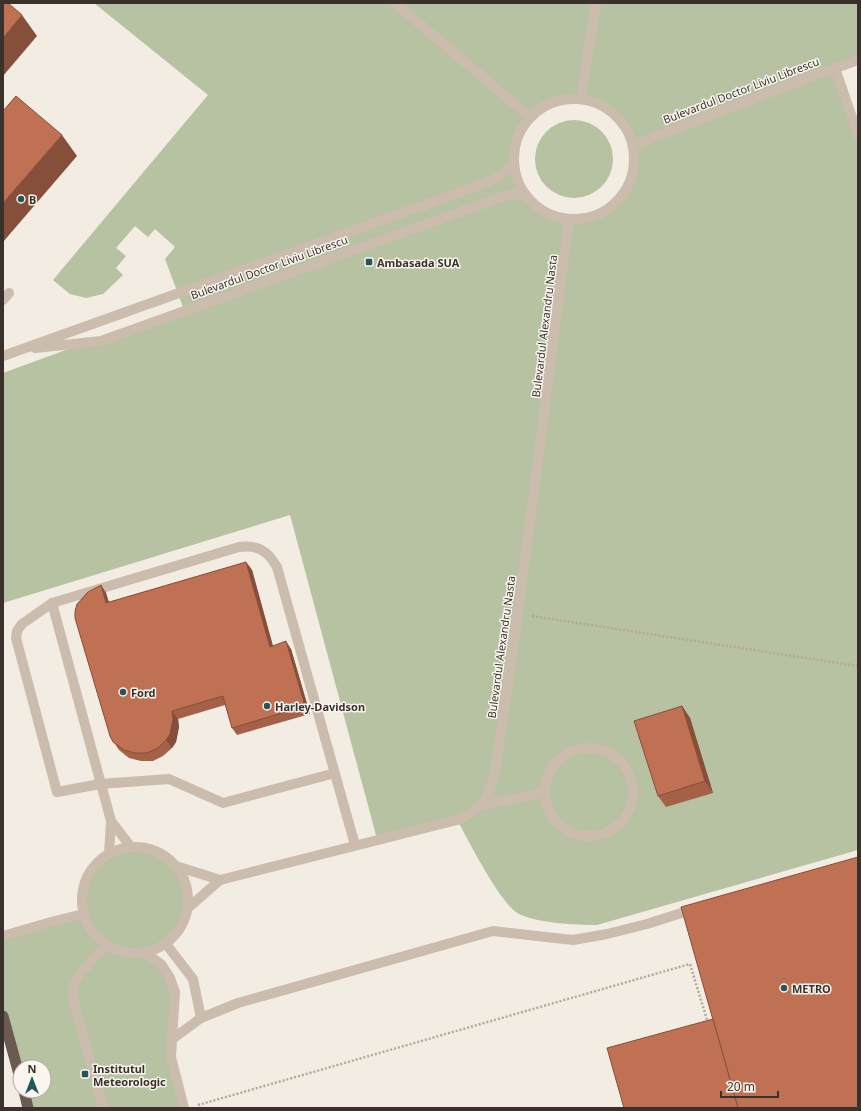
<svg xmlns="http://www.w3.org/2000/svg" width="861" height="1111" viewBox="0 0 861 1111" font-family="'Noto Sans',sans-serif">
<rect width="100%" height="100%" fill="#f3ece2"/>
<g fill="#b6c2a2" fill-rule="evenodd">
<path d="M94,3H858V60L835,68L858,135V850L597,925C577,925 536,923 519,914C500,904 469,841 457,820L377,839L290,515L3,603V373L183,307L165,259L175,247L155,229L148,237L135,226L116,248L126,256L116,268L123,275L103,294L86,298L70,294L53,280L208,95ZM581,98C589,100 597,102 604,106C664,140 627,234 560,217C546,213 533,206 525,194C504,162 513,117 551,103C561,99 571,99 581,98Z"/>
<circle cx="574" cy="159" r="39"/>
<path d="M131,847C140,848 150,848 158,852C194,869 198,922 165,944C159,948 152,950 145,952L170,978L171,1040L184,1108H28L24,1091H44V1067H20L3,1016V937L83,914C79,877 95,854 131,847Z"/>
</g>
<g fill="none" stroke-linecap="round" stroke-linejoin="round">
<g stroke="#b7a698" stroke-width="2.5" stroke-dasharray="2 2" stroke-linecap="butt">
<polyline points="532,616 858,666"/>
<polyline points="198,1105 690,964 708,1023"/>
</g>
<g stroke="#cbbcae" stroke-width="10">
<polyline points="395,3 530,117"/>
<polyline points="835,68 858,135"/>
<polyline points="3,300 9,293"/>
<polyline points="52,603 111,821 109,854"/>
<circle cx="589" cy="792" r="44"/>
<path d="M335,773L223,803L169,779L100,784L57,792L16,638L17,631L22,624L52,603L239,547C258,545 267,550 277,567L355,845"/>
<polyline points="481,806 544,792"/>
<polyline points="111,821 131,847"/>
<polyline points="166,944 193,979 201,1018"/>
<polyline points="144,952 161,964 170,978 175,992 171,1057 184,1108"/>
<polyline points="171,1040 201,1018 238,1003 493,931 573,940 607,934 647,924 694,909"/>
</g>
<g stroke="#cbbcae" stroke-width="10">
<polyline points="581,98 596,3"/>
<circle cx="135" cy="900" r="53"/>
<polyline points="176,866 220,880"/>
<path d="M188,908L220,880L457,820C484,810 491,793 496,766L518,614L569,219"/>
<polyline points="3,936 51,922 83,914"/>
<polyline points="103,1108 73,999 73,987 80,974 106,945"/>
</g>
<g stroke="#cbbcae" stroke-width="10">
<circle cx="574" cy="159" r="60"/>
<polyline points="633,145 810,77 858,60"/>
<polyline points="35,348 101,341 502,197 514,194 526,196"/>
<path d="M3,356L472,188C490,181 500,178 513,163"/>
</g>
<g stroke="#6a5a51" stroke-width="11">
<polyline points="3,1016 20,1078"/>
<polyline points="24,1091 28,1108"/>
</g>
</g>
<g fill="#a56147">
<polygon points="246,562 252,570 273,646 291,649 310,714 237,735 232,728 225,705 178,719 179,727 176,742 172,748 163,756 153,761 141,761 129,758 119,750 110,736 101,585 106,593 109,602"/>
<polygon points="682,706 690,718 713,793 666,807 658,796"/>
</g>
<g fill="#864f3a">
<polygon points="22,15 37,36 3,76 3,38"/>
<polygon points="62,135 77,156 3,242 3,203"/>
<polygon points="246,562 252,570 275,654 270,647"/>
<polygon points="101,585 106,593 111,611 106,603"/>
<polygon points="286,641 291,649 310,714 305,706"/>
<polygon points="682,706 690,718 713,793 705,781"/>
<polygon points="172,711 178,719 179,727 176,742 172,748 166,740"/>
</g>
<g fill="#c07153" stroke="#864f3a">
<polygon points="3,3 8,3 22,15 3,38"/>
<polygon points="16,96 62,135 3,203 3,111"/>
<polygon points="246,562 270,647 286,641 305,706 232,728 223,696 172,711 173,719 170,734 166,740 158,748 147,753 135,753 124,750 113,742 110,736 75,618 75,611 77,604 88,592 101,585 106,603"/>
<polygon points="682,706 705,781 658,796 634,721"/>
<polygon points="858,857 858,1108 738,1108 681,907"/>
<polygon points="713,1019 738,1108 624,1108 607,1048"/>
</g>
<g fill="#23555a" stroke="#faf5ef" stroke-width="1.5">
<circle cx="21" cy="199" r="4"/>
<rect x="365" y="258" width="8" height="8" rx="2"/>
<circle cx="123" cy="692" r="4"/>
<circle cx="267" cy="706" r="4"/>
<circle cx="784" cy="988" r="4"/>
<rect x="81" y="1070" width="8" height="8" rx="2"/>
</g>
<g text-anchor="middle" dominant-baseline="central" stroke-width="3" stroke-linejoin="round" paint-order="stroke">
<g font-size="11" fill="#3a312c" stroke="#faf5ef">
<text transform="translate(741 90) rotate(-21)">Bulevardul Doctor Liviu Librescu</text>
<text transform="translate(269 267) rotate(-20)">Bulevardul Doctor Liviu Librescu</text>
<text transform="translate(544 326) rotate(-83)">Bulevardul Alexandru Nasta</text>
<text transform="translate(501 647) rotate(-82)">Bulevardul Alexandru Nasta</text>
</g>
<g font-size="11" font-weight="bold" fill="#3a312c" stroke="#faf5ef" text-anchor="start">
<text x="29" y="199">B</text>
<text x="377" y="262">Ambasada SUA</text>
<text x="131" y="692">Ford</text>
<text x="275" y="706">Harley-Davidson</text>
<text x="792" y="988">METRO</text>
<text x="93" y="1068">Institutul<tspan x="93" dy="13">Meteorologic</tspan></text>
</g>
</g>
<rect width="861" height="1111" fill="none" stroke="#3a312c" stroke-width="8"/>
<g transform="translate(32 1079)"><circle r="19" fill="#faf5ef" stroke="#ada7a1"/>
<path d="M0-3L7 15L0 10L-7 15Z" fill="#23555a"/>
<text y="-6" font-size="11" font-weight="bold" text-anchor="middle" fill="#3a312c">N</text>
</g>
<path d="M721 1091v6h57v-6" fill="none" stroke="#3a312c" stroke-width="2"/>
<text x="727" y="1091" font-size="12" fill="#3a312c" stroke="#faf5ef" stroke-width="3" paint-order="stroke">20 m</text>
</svg>
